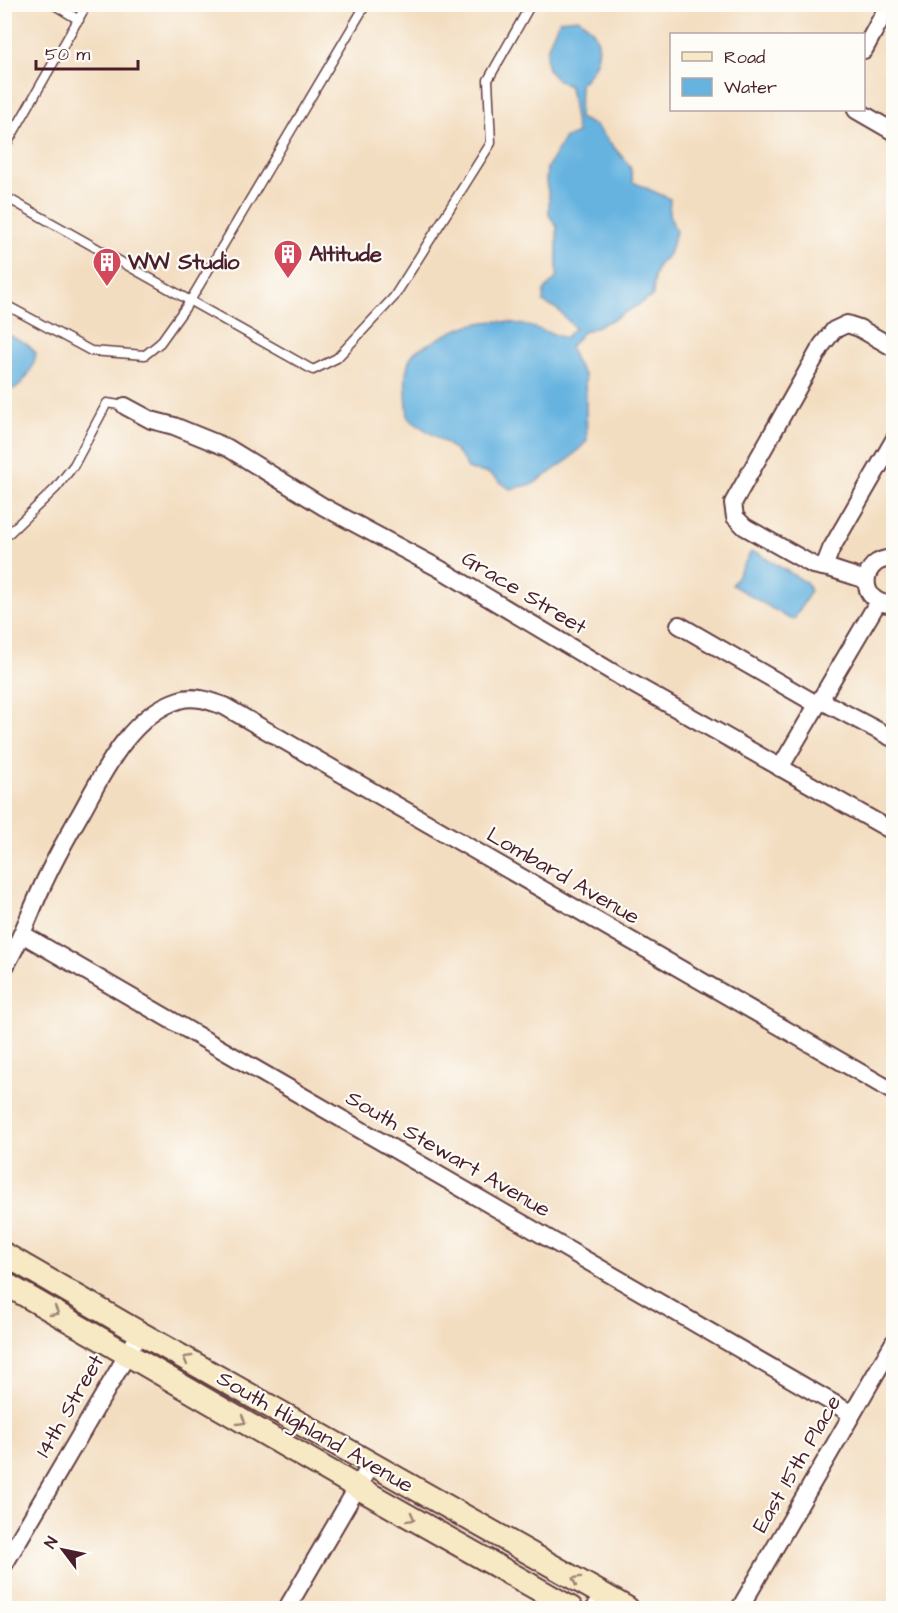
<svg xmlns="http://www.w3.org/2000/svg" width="898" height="1613" viewBox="0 0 898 1613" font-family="'Architects Daughter',sans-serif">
<rect width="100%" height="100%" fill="#fdfcf7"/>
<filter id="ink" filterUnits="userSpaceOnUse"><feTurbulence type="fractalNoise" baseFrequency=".0167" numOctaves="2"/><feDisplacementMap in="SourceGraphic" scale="12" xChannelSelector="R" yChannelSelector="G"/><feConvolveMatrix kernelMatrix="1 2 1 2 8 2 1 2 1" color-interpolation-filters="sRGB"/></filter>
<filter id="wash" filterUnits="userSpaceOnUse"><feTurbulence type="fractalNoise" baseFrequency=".008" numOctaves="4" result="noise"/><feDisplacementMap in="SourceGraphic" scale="24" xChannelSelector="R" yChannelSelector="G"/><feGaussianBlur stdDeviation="1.35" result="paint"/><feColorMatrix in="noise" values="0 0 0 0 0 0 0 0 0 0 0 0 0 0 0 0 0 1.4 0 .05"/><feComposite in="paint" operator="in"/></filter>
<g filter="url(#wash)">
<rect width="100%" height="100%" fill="#f3ddc0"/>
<g fill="#66b3e0" stroke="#586986" stroke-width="1.5">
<path d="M578,18C583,22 590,26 593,31C606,49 594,72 580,84L579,118L596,126L630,166L633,182L670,199L669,214L676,232L669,254L658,265L654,277L653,296L614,319L583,332L570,347L575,361L585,376L587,441L568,460L533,484L510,489L488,473L469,470C454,441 432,437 408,418C407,399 401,370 413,354C417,348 430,344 436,340C486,311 514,320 565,338L575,328L557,309L543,302L544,291L557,277V227L549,215V197L546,182L547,168L564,139L577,133L570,87C565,84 557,80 553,76C538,61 552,35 560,20Z"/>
<path d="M5,333L27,344L36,353C35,365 25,383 14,389L5,386Z"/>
<polygon points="751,552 759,554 807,583 810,591 809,594 794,619 790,619 732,585"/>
</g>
</g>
<g filter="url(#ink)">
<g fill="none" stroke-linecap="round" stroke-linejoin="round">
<g stroke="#633c41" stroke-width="11">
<g id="service">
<polyline points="53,4 79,20"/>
<polyline points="4,149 87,4"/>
<polyline points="4,196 313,370 337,358 394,297 491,143 488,80 531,4"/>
<polyline points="4,304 91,351 145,355 160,343 190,301 366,4"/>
<polyline points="4,538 56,488 74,465 107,403 125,406"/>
</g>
</g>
<g stroke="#633c41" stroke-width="20">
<g id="minor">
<polyline points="864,50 889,4"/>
<polyline points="856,110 894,132"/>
<polyline points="125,406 151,420 174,426 228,448 324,507 440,569 619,676 894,832"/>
<path d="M894,559C858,556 857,607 894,604"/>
<polyline points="824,567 831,549 894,440"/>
<polyline points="866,580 832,569 813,565 745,527 735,517 733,503 822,345 834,330 847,324 859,328 894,348"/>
<polyline points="679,625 818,705"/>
<polyline points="820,700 894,739"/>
<polyline points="780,768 878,602"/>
<polyline points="22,934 852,1414"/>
<path d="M4,968C20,943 29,915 41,889C53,862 67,837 82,811C104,771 131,715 179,700C194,695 210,701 224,706L894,1092"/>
<polyline points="4,1565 140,1333"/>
<polyline points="287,1608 371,1464"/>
<polyline points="595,1608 603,1595"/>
<polyline points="740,1608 894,1342"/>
</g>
</g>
<g stroke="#633c41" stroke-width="26">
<g id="secondary">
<polyline points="4,1254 140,1333 627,1608"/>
<polyline points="4,1283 357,1487 571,1608"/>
</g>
</g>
<use href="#service" stroke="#fff" stroke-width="8"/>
<use href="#minor" stroke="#fff" stroke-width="16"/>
<use href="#secondary" stroke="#f6e9c3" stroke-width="22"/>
</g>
<defs><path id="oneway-chevron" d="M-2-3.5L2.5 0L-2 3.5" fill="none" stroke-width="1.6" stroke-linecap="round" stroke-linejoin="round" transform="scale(1.5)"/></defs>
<g stroke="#a08477">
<use href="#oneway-chevron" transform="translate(55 1312) rotate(30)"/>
<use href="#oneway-chevron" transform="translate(187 1359) rotate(-150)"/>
<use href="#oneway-chevron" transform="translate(242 1421) rotate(30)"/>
<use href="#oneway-chevron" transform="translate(411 1518) rotate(29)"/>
<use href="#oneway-chevron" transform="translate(576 1580) rotate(-151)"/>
</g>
</g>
<defs>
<g id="building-pin" transform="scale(1.5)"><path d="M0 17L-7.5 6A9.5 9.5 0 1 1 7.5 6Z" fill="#d1495b" stroke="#fdfcf7"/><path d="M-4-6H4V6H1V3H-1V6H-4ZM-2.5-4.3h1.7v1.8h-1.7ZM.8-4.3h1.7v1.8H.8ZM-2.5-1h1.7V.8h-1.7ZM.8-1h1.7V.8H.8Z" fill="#fff"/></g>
</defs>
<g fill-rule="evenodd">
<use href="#building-pin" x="288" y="254"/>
<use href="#building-pin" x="107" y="262"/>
</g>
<g text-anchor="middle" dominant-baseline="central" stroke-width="4.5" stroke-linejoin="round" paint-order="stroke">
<g font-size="22" font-weight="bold" fill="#4a1f2b" stroke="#fdfcf7" text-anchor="start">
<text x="309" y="254">Altitude</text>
<text x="128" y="262">WW Studio</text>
</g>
<g font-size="22" fill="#4a1f2b" stroke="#fdfcf7">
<text transform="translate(524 593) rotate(31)">Grace Street</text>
<text transform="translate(563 876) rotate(30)">Lombard Avenue</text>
<text transform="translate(448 1154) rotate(30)">South Stewart Avenue</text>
<text transform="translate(70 1406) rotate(-60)">14th Street</text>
<text transform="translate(315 1432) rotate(30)">South Highland Avenue</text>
<text transform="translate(797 1464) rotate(-60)">East 15th Place</text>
</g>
</g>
<rect width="898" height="1613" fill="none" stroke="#fdfcf7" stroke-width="24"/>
<rect x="670" y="33" width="195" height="78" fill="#fdfcf7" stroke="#b5a4a5" stroke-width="1.5"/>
<rect x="682" y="52" width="30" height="9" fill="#f6e9c3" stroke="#b5a4a5" stroke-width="1.5"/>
<text x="724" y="63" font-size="18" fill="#4a1f2b">Road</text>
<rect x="682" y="78" width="30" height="18" fill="#66b3e0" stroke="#b5a4a5" stroke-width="1.5"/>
<text x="724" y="93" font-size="18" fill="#4a1f2b">Water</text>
<g transform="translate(63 1550) rotate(302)" stroke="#fdfcf7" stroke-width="4.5" paint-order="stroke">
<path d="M0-4.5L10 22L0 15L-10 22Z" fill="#4a1f2b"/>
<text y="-9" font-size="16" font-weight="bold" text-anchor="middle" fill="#4a1f2b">N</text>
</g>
<path d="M36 60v9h102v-9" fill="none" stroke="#4a1f2b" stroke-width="3"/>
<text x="45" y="60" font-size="18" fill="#4a1f2b" stroke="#fdfcf7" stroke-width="4.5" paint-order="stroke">50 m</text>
</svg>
